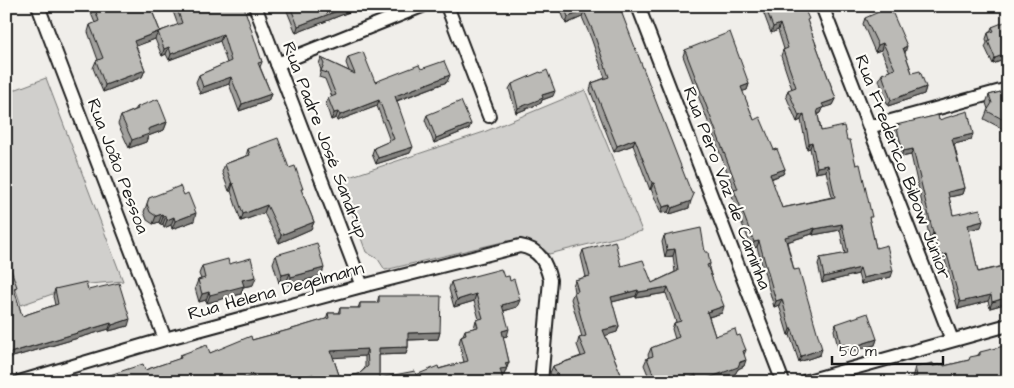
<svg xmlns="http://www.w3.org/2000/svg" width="1014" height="388" viewBox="0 0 1014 388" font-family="'Architects Daughter',sans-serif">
<rect width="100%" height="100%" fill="#f0eeea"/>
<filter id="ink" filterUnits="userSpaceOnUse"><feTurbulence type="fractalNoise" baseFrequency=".02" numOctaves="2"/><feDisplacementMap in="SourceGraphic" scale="10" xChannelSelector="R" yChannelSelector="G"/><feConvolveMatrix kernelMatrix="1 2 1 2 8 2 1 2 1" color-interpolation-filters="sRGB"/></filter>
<g filter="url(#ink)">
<g fill="#d0cfcc" stroke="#767674">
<polygon points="46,78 123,281 78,285 21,305 6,260 6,93"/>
<path d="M585,90L642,231L549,254C535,241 526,240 507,241L385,270L378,259L366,252L340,180L484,132Z"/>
</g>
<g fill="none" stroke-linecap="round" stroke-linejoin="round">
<g stroke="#1c1c1c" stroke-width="16">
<g id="minor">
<polyline points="38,6 165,339"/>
<polyline points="255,6 362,286"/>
<polyline points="447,6 489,116"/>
<polyline points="638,6 783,382"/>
<polyline points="822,6 952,340"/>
<polyline points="277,64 422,6"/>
<polyline points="869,127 1008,89"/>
<path d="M19,382L165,339L362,286L520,246C540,249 546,263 550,280L541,382"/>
<polyline points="804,382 1008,325"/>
</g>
</g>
<use href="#minor" stroke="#fdfcf7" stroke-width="12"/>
</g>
<g fill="#a1a09d" stroke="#1c1c1c" fill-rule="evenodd">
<polygon points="88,6 150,6 160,31 178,25 171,6 240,6 262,62 260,67 271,94 268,101 239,111 229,84 200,94 196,82 199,75 227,63 220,41 169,60 166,54 162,56 155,39 136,46 145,70 142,77 103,92 93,68 96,61 98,60 88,32 90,25 95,23"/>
<polygon points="289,6 357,6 356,7 354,10 296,33 287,11"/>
<polygon points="559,6 619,6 689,208 670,214 668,212 661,213 651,189 650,190 633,145 614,152 590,90 592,83 605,78 591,38 582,17 566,24"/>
<polygon points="761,6 800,6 808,23 836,99 833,105 823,108 821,113 818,115 821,131 847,140 856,165 870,222 876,248 891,277 861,284 858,274 822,283 818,264 820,258 845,254 840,230 813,235 812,234 787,242 794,270 820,355 799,362 790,335 788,335 779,305 774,307 757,247 752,248 738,214 732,196 734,190 683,56 685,50 749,84 747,90 742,91 754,120 785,169 783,174 771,179 782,208 832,197 826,171 815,173 810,148 807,149 801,120 797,122 786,96 788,90 792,89 781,56 783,50 784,49 778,30 771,33"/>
<polygon points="865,18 905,53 912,73 926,87 924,94 888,106 879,80 882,74 890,71 881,50 875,52 863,24"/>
<polygon points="1008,23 1008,58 993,64 985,47 987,43 986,39 988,33 990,32 992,27"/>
<polygon points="348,57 375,82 421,69 447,82 397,101 410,153 376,164 372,154 374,148 390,141 377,106 337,121 336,118 331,120 326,104 328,98 332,97 325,79 319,77 321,70 319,64 321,58 349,71 346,63"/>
<polygon points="512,84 553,96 542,100 541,103 516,113 509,89"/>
<polygon points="1008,90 1008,128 1003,129 984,119 988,109 986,103 989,95"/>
<polygon points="137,107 167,122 164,130 148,136 146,142 129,148 118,124 121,116 135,110"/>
<polygon points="427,115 469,129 434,143 425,120"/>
<polygon points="939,120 971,140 954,144 965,188 963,194 949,197 953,215 981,227 969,230 978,272 1008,265 1008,303 990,308 988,301 958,309 945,260 937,262 932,239 930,239 911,155 901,157 894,131 896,125"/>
<polygon points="248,149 289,168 302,192 314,222 311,229 279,243 264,213 241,221 231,191 229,191 222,172 225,164 246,156"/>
<polygon points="149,198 194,221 172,229 171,225 164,228 163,224 160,225 159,222 153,224 147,220 144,212"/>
<polygon points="664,236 705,252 710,264 709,268 722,313 709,317 715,336 737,336 746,350 744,355 744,366 738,369 735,374 713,382 651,382 644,365 647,358 649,357 648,355 651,348 675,339 672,329 674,323 676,322 666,293 636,298 636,296 612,302 619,326 617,332 605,335 624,382 555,382 550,373 553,366 581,356 577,345 579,338 582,337 571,299 574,292 573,286 575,280 586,277 581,256 583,250 621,266 652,283 675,272 673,256 665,257 662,242"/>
<polygon points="276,255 321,276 288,285 287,281 279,283 273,263"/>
<polygon points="229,264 253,285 243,287 241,294 207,303 206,300 199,302 195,288 198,280 201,279 199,274 202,266"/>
<path d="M504,277L517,307L504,311L507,336L503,337L509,362L504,375H502L503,380L502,382H311V381L308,382H89L145,370L179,359L180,355L210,353L252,340L296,328L326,319L328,313H338L340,308H358L360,303H377L379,296L440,332L438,339L408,340V347L406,354L379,355V378L416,375L464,362L459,343L461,336L463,335L465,330L474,328L476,320L479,319L474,301L454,307L449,289L451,282ZM365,356V368L359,374L342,378L339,375L333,357Z"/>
<polygon points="55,289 88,290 128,326 109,331 109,329 6,359 15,293 22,316 55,305 53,296"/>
<polygon points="836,324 877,339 875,345 844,354 843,350 839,352 834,330"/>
<polygon points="980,352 1008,382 912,378 915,367 944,366 969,360 978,355"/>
</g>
<g fill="#83827f" stroke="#1c1c1c">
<polygon points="350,6 357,6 356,7 354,10 296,33 298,26"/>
<polygon points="584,11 582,17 566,24 568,17"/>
<polygon points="780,24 778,30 771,33 773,27"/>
<polygon points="158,32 155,39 131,48 134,41"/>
<polygon points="223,34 220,41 169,60 171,54"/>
<polygon points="883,43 881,50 875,52 878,45"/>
<polygon points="907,46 905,53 903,48"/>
<polygon points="169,47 166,54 162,56 164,49"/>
<polygon points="1008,53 1008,58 993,64 995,58"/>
<polygon points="145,70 142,77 103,92 105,85"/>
<polygon points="450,75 447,82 393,102 395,96"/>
<polygon points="231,77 229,84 200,94 203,87"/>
<polygon points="749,84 747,90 738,93 741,87"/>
<polygon points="926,87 924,94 888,106 891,100"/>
<polygon points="555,91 553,96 542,100 541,103 516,113 518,108 542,95"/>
<polygon points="271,94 268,101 239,111 242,104"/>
<polygon points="836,99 833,105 823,108 821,113 814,116 817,110 822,104"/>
<polygon points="379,100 377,106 337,121 340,115"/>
<polygon points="338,112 336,118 331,120 334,113"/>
<polygon points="804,114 801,120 797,122 799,116"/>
<polygon points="1006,121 1008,121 1008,128 1003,129"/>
<polygon points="167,122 164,130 148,136 146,142 129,148 132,140 148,129"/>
<polygon points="471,124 469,129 434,143 436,138"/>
<polygon points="973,134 971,140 950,145 952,139"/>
<polygon points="635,139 633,145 614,152 617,146"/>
<polygon points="812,142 810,148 807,149 809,143"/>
<polygon points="413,147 410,153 376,164 378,158"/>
<polygon points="913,149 911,155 901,157 903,151"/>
<polygon points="828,165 826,171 815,173 817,167"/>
<polygon points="785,169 783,174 767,180 770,174"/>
<polygon points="233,183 231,191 229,191 232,184"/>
<polygon points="652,183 654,183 651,189 650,190"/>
<polygon points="965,188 963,194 945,198 948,192"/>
<polygon points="691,201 689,208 670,214 672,208"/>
<polygon points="267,205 264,213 241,221 243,214"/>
<polygon points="671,205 668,212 661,213 663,207"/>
<polygon points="196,213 194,221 172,229 175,221"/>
<polygon points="162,214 159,222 153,224 156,216"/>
<polygon points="166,216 163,224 160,225 163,217"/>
<polygon points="174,217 171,225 164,228 167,220"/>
<polygon points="983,221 981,227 966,231 968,225"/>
<polygon points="314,222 311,229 279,243 281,235"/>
<polygon points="842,224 840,230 813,235 815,229"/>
<polygon points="815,228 812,234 783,243 785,237"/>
<polygon points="933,233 934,233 932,239 930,239"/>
<polygon points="759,241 757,247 752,248 754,242"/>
<polygon points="675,249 673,256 665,257 667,250"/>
<polygon points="947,254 945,260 937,262 940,256"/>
<polygon points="324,268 321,276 288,285 291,277"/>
<polygon points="860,268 858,274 822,283 824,277"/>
<polygon points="893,271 891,277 861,284 863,278"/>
<polygon points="290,273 287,281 279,283 282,275"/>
<polygon points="256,277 253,285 243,287 241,294 207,303 210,295 242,280"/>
<polygon points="668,287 666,293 636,298 639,292"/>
<polygon points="638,290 636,296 608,303 611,297"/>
<polygon points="209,292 206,300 199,302 202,294"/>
<polygon points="476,294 474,301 454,307 457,300"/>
<polygon points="991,295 988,301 958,309 960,302"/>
<polygon points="1008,297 1008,303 990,308 992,302"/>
<polygon points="782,299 779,305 774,307 776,301"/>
<polygon points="520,300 517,307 500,312 502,305"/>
<polygon points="724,306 722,313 705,318 707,312"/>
<polygon points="130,319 128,326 109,331 112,325"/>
<polygon points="111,323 109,329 6,359 6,354"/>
<polygon points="619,326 617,332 601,337 603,330"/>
<polygon points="509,329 507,336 499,338 502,331"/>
<polygon points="790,329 792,329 790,335 788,335"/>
<polygon points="440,332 438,339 406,340 408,333"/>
<polygon points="877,339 875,345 844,354 846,349"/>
<polygon points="845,344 843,350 839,352 841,346"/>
<polygon points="408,347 406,354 376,355 379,348"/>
<polygon points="367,349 365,356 329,358 331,351"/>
<polygon points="822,349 820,355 799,362 801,356"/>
<polygon points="746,360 744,366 738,369 735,374 713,382 698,382"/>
<polygon points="509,362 504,375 497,376 500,369 505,363"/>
<polygon points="313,374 311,381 308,382 286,382"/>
<polygon points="254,375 251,382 234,382"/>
<polygon points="696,375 693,382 679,382"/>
</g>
<g fill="#bbbab6" stroke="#1c1c1c" fill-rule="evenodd">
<polygon points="94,6 150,6 160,31 134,41 145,70 105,85 96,61 103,58 90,25 99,21"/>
<polygon points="176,6 240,6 241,8 244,7 262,62 258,63 271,94 242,104 231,77 203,87 199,75 231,61 223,34 171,54 169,47 164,49 158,32 182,23"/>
<polygon points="290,6 350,6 298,26"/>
<polygon points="564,6 619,6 691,192 694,194 691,201 672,208 671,205 663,207 654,183 652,183 635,139 617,146 592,83 609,77 593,31 584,11 568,17"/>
<polygon points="765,6 800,6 801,9 804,8 809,19 807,20 836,99 822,104 824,107 817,110 821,131 844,126 847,140 850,140 856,165 860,164 872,217 869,217 876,248 887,245 893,271 863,278 860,268 824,277 820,258 848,253 842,224 815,229 815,228 785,237 794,270 799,269 822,349 801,356 792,329 790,329 782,299 776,301 759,241 754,242 741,208 734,190 738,189 685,50 730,32 749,84 741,87 754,120 760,117 774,150 777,149 785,169 770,174 782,208 835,197 828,165 817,167 812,142 809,143 804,114 799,116 788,90 796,87 783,50 788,48 780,24 773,27"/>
<polygon points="890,7 907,46 903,48 912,73 920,71 926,87 891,100 882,74 895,69 883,43 878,45 865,18"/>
<polygon points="1007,21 1008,23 1008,53 995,58 988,41 990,40 988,33 994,31 992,27"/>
<polygon points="363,52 375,82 419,65 421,69 444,61 450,75 395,96 413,147 378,158 374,148 394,139 379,100 340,115 338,112 334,113 328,98 336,95 327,73 321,71 324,64 321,58 355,74 348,57"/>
<polygon points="547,70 555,91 542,95 543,98 518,108 512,84 540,72 541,73"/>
<polygon points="1008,90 1008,121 1006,121 987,111 992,103 989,95"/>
<polygon points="158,99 167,122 148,129 149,134 132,140 121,116 138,109 137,107"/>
<polygon points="461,101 471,124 436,138 427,115"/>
<polygon points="968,111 973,134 952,139 965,188 948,192 953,215 980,209 983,221 968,225 978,272 1008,265 1008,297 992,302 991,295 960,302 947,254 940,256 934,233 933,233 913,149 903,151 896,125 938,115 939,120"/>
<polygon points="278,138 289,168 295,166 303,189 301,189 314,222 281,235 267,205 243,214 233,183 232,184 225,164 250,155 248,149"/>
<polygon points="180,186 184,195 188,193 196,213 175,221 174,217 167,220 166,216 163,217 162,214 156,216 150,212 147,204 149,198"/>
<polygon points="701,228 705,252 708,252 710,264 707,265 717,291 718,291 724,306 707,312 715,336 735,329 737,336 740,335 746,350 743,351 746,360 740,362 738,367 698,382 696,375 679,382 656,382 647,358 653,356 651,348 679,337 674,323 681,321 668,287 639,292 638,290 611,297 619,326 603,330 624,382 560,382 553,366 586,355 579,338 586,336 574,292 578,291 575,280 590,276 583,250 615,241 621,266 643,260 652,283 678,271 675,249 667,250 664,236"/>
<polygon points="317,243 324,268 291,277 290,273 282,275 276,255"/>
<polygon points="251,258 256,277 242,280 244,286 210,295 209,292 202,294 198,280 205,278 202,266 228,259 229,264"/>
<polygon points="8,261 17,287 14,288 22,316 58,304 55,289 86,282 88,290 119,283 130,319 112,325 111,323 6,354 6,262"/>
<path d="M501,269L504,277L509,276L510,281L514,279L520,300L502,305L509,329L502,331L509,362L505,363L507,368L500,369L503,380H501V382H381L379,378V381L375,382H316L313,374L286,382H257L254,375L234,382H89L143,364L145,370L181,358L180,355L207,345L210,353L251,336L252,340L296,328L329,318L328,313H340V308H360V303H379V296H441L440,332L408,333V347L379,348V378L415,371L416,375L438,366L439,369L468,361L461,336L466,334L465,330L478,327L476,320L483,318L476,294L457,300L451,282ZM367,349L368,366L359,374L342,378L341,375H339L331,351Z"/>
<polygon points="868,313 877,339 846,349 845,344 841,346 836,324"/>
<polygon points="1008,345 1008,382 900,382 917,376 915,367 933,363 933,366 944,364 944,366 969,360 970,357 980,355 980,352"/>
</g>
</g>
<g text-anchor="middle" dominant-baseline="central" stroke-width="4.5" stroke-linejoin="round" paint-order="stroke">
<g font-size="18" fill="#1c1c1c" stroke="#fdfcf7">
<text transform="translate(325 140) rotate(69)">Rua Padre José Sandrup</text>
<text transform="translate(118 166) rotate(69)">Rua João Pessoa</text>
<text transform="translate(903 167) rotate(69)">Rua Frederico Bibow Júnior</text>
<text transform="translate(727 188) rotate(69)">Rua Pero Vaz de Caminha</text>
<text transform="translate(276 291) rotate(-15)">Rua Helena Degelmann</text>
</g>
</g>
<rect width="1014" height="388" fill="none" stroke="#fdfcf7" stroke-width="25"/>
<rect x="12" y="12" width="989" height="363" fill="none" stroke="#1c1c1c" stroke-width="2" filter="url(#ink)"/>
<path d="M832 356v8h111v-8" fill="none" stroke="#1c1c1c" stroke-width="2.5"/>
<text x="839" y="356" font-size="15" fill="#1c1c1c" stroke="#fdfcf7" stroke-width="4" paint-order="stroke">50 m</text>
</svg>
